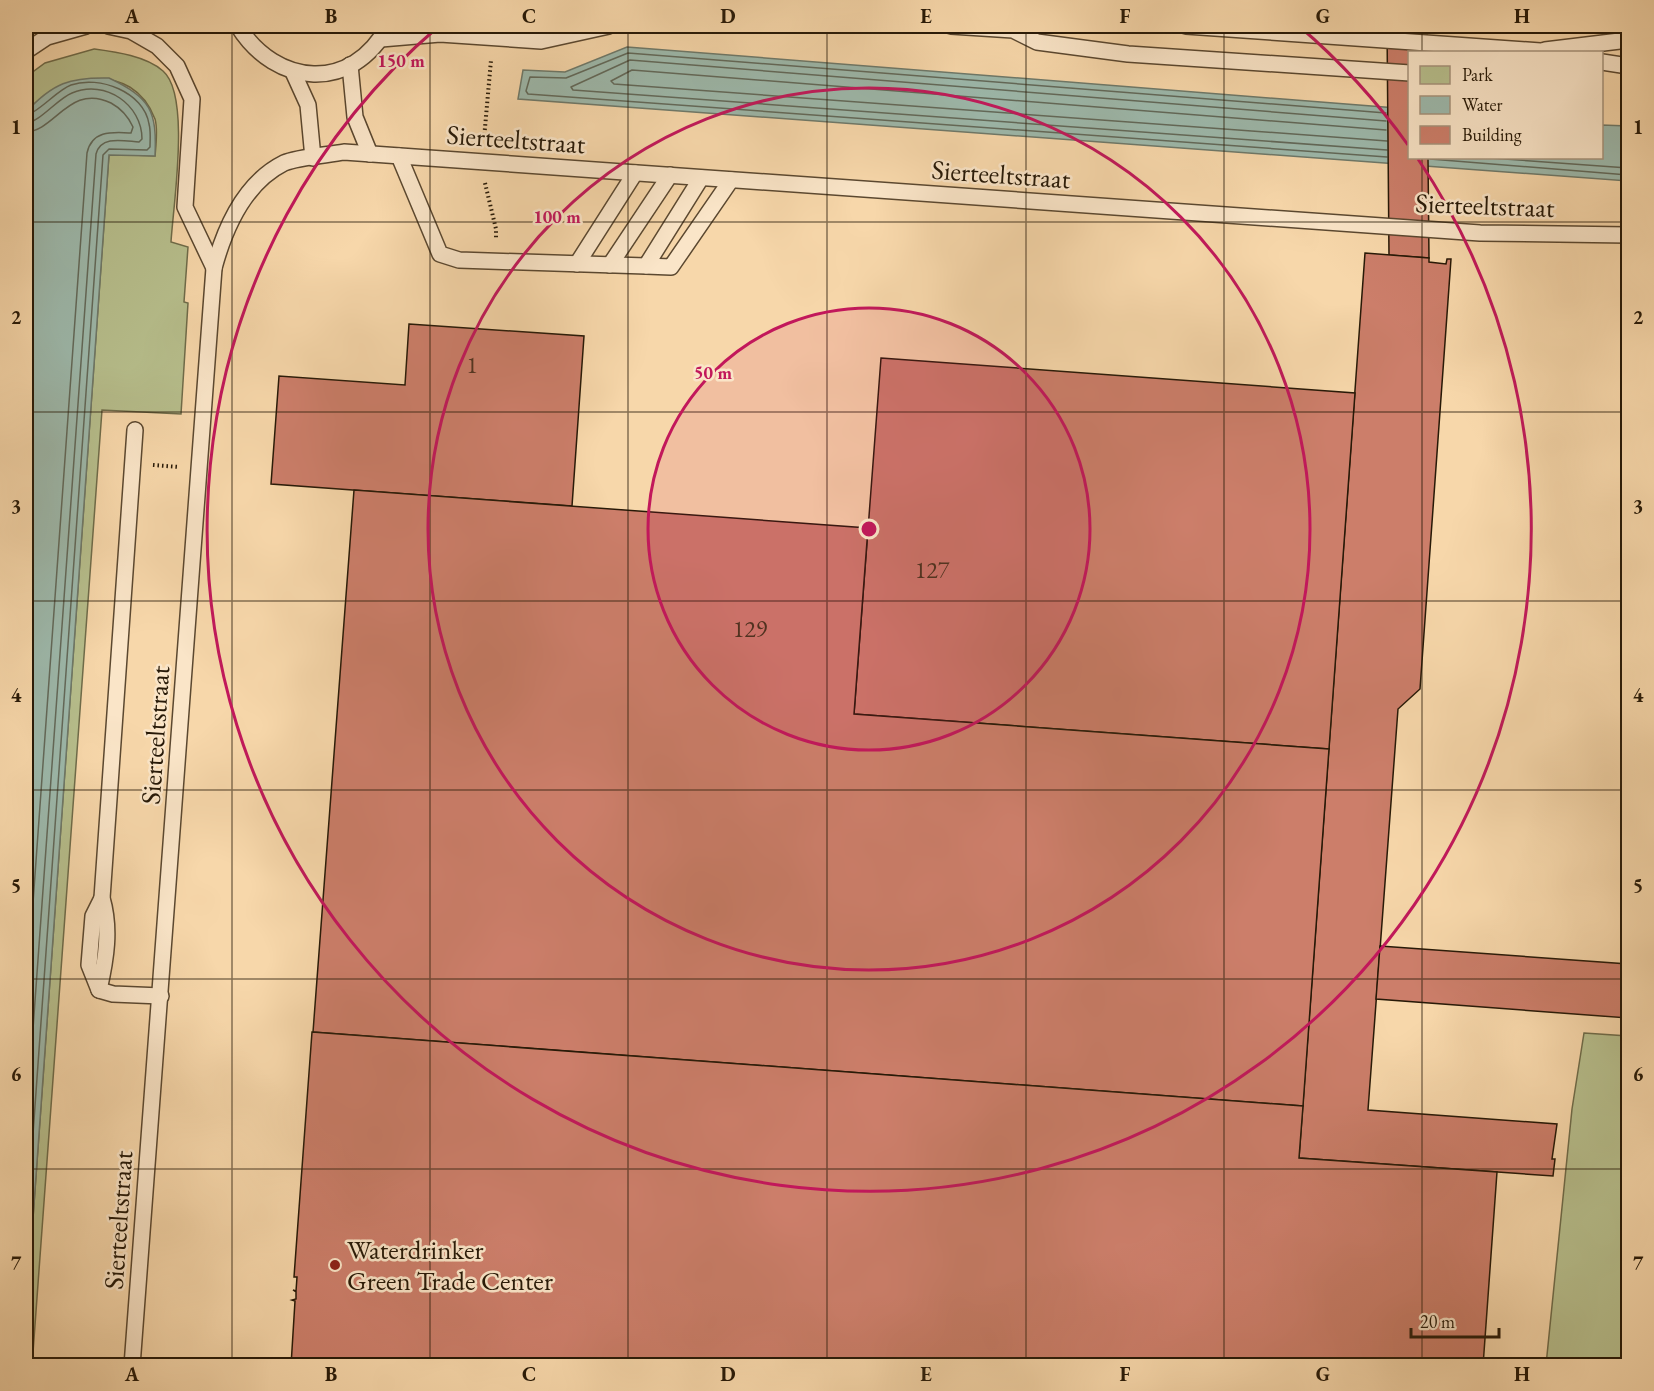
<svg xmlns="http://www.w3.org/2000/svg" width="1654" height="1391" viewBox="0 0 1654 1391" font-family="'EB Garamond',serif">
<rect width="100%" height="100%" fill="#f7d7aa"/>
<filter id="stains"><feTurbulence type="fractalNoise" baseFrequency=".00333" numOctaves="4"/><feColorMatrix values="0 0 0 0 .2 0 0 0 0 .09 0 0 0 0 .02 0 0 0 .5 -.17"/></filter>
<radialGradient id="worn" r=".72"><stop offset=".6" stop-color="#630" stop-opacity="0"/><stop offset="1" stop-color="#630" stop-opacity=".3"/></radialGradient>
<g fill="#b7bf8d" stroke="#6f6c4a" stroke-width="1.5">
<path d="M94,49C116,52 146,56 163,71C191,95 173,206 171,242L188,247L184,302L188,303L181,414L102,410L32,1366L26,1365V1316L109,154L155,156C156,145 158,129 155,119C132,59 61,74 26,112V77L45,63Z"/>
<polygon points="1584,1033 1628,1036 1628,1365 1546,1365 1572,1109"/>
</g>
<g fill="#9db9ac" stroke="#6e796a" stroke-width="1.5">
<polygon points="627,47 1409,109 1410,158 1602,158 1602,125 1628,126 1628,181 518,99 523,70 565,72"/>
<path d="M109,78C151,98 157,111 155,156L109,155L26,1316V112C53,83 70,77 109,78Z"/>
</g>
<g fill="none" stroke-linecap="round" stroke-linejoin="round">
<g stroke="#62695a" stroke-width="1.5">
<polyline points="1386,113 628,53 566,78 530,77 526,91 528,94 1387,157"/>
<path d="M26,115C37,114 57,90 71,85C99,75 144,92 149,124C151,131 150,139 150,147L147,150L109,149L103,155L26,1232"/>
<polyline points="1386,121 630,60 571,87 573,90 1387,150"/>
<path d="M26,123C40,122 57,99 72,93C106,79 142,105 142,139L139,142C124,141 101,135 96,154L26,1126"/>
<polyline points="1386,130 632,70 611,81 614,84 1387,141"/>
<path d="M26,132C55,131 70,83 111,103C122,109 128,116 133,127L131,133C112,132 92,130 87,153L26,1000"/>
<polyline points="1490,158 1628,168"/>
<polyline points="1430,159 1628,175"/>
</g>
</g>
<g fill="#cc7e6a" stroke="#271907" stroke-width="1.5">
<polygon points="1387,26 1427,26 1427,52 1410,52 1410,158 1428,158 1429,258 1389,255"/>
<polygon points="1365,253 1429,258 1429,262 1446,264 1447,259 1451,259 1420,689 1398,709 1368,1110 1557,1124 1552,1159 1555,1159 1553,1176 1299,1158"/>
<polygon points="409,324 584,336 572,506 271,484 279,376 405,385"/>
<polygon points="881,358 1355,393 1329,749 854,714"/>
<polygon points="354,490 868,528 854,714 1329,749 1303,1106 313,1032"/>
<polygon points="1380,946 1628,964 1628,1018 1376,999"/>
<polygon points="312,1032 1303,1106 1299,1158 1497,1172 1483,1366 291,1366 295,1301 292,1300 296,1299 296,1292 293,1290 296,1291 297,1277 294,1277"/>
</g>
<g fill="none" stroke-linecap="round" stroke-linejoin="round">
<g stroke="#5b4830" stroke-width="18">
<g id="service">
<polyline points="108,26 131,31 157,46 177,66 192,99 185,207 214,268"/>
<path d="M238,26C276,87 352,93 388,26"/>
<polyline points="951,26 1013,30 1037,42 1128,54 1410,73"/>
<polyline points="1186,26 1554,52"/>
<polyline points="381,39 440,34 541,41 609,26"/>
<polyline points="1545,50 1628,40"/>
<polyline points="26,51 47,37 86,26"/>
<polyline points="1602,62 1628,66"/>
<polyline points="350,65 355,117 370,154"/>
<polyline points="293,72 308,105 313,158"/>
<polyline points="399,156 440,254 459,260 646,266 701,178"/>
<polyline points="577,264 635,173"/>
<polyline points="610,265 670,175"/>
<polyline points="646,266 671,267 731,180"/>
<polyline points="102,898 93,916 89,965 99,990 113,994 161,996"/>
<path d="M99,990C106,959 111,929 102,898L135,430"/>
<path d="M132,1366L214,268C225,227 244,183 284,163C298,157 328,155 344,152L1480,233L1628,235"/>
</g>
</g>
<g stroke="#271907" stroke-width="4" stroke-dasharray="1.5 3" stroke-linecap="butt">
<polyline points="484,139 491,60"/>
<polyline points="485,183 496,229 496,240"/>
<polyline points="153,465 179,467"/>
</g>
<use href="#service" stroke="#fae5c8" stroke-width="15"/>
</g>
<path fill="none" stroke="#271907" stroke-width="1.5" stroke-opacity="0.55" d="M232,26V1366M430,26V1366M628,26V1366M827,26V1366M1026,26V1366M1224,26V1366M1422,26V52M1422,158V1366M26,222H1628M26,412H1628M26,601H1628M26,790H1628M26,979H1628M26,1169H1628"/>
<circle cx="869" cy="529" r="221" fill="#c2185b" fill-opacity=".12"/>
<g fill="none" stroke="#c2185b" stroke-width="3">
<circle cx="869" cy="529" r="221"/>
<circle cx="869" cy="529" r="441"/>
<path d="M1299 26A662 662 0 0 1 1408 145M1418 159A662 662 0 1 1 439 26"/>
</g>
<circle fill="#8f2418" stroke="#fae5c8" stroke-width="2" cx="335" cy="1265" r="6"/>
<g text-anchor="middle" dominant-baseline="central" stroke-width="5" stroke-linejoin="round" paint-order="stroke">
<g font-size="24" fill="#503220">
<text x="472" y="364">1</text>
<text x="932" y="569">127</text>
<text x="750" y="628">129</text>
</g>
<g font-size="27" fill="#271907" stroke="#fae5c8">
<text transform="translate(516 139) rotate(4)">Sierteeltstraat</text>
<text transform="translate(1001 174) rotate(4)">Sierteeltstraat</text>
<text transform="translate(1485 205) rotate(2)">Sierteeltstraat</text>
<text transform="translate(155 735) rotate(-86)">Sierteeltstraat</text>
<text transform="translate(118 1220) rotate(-86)">Sierteeltstraat</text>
</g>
<g font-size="27" fill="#271907" stroke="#fae5c8" text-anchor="start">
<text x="347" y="1249">Waterdrinker<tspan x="347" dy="31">Green Trade Center</tspan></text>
</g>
</g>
<circle cx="869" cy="529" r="9" fill="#c2185b" stroke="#fae5c8" stroke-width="3"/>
<g font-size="18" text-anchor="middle" font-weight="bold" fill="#c2185b" stroke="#fae5c8" stroke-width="5" stroke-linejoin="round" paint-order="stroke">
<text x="401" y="67">150 m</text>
<text x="557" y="223">100 m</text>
<text x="713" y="379">50 m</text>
</g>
<rect width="1654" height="1391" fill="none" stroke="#f7d7aa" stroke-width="66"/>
<rect x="1408" y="51" width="195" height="108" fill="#fae5c8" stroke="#a6937b" stroke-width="1.5"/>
<rect x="1420" y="66" width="30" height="18" fill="#b7bf8d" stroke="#a6937b" stroke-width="1.5"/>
<text x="1462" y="81" font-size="18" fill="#271907">Park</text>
<rect x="1420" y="96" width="30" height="18" fill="#9db9ac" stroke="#a6937b" stroke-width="1.5"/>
<text x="1462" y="111" font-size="18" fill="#271907">Water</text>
<rect x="1420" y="126" width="30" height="18" fill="#cc7e6a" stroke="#a6937b" stroke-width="1.5"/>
<text x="1462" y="141" font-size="18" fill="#271907">Building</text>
<path d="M1411 1328v9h88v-9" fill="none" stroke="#271907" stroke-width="3"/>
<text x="1420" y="1328" font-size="18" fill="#271907" stroke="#fae5c8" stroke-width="4.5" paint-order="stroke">20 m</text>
<rect x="33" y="33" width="1588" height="1325" fill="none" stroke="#271907" stroke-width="2"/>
<g font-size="20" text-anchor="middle" font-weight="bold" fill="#271907">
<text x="132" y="23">A</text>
<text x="331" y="23">B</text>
<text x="529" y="23">C</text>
<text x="728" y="23">D</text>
<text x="926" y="23">E</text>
<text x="1125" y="23">F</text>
<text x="1323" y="23">G</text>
<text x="1522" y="23">H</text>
<text x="16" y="134">1</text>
<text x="1638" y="134">1</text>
<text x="16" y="324">2</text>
<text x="1638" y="324">2</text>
<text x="16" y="513">3</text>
<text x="1638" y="513">3</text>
<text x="16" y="702">4</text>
<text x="1638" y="702">4</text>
<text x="16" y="892">5</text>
<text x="1638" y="892">5</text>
<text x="16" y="1081">6</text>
<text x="1638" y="1081">6</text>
<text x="16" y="1270">7</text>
<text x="1638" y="1270">7</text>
<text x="132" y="1381">A</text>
<text x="331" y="1381">B</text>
<text x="529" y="1381">C</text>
<text x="728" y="1381">D</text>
<text x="926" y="1381">E</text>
<text x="1125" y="1381">F</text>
<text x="1323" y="1381">G</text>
<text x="1522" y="1381">H</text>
</g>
<rect width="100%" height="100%" filter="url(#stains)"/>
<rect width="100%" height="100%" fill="url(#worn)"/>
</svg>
